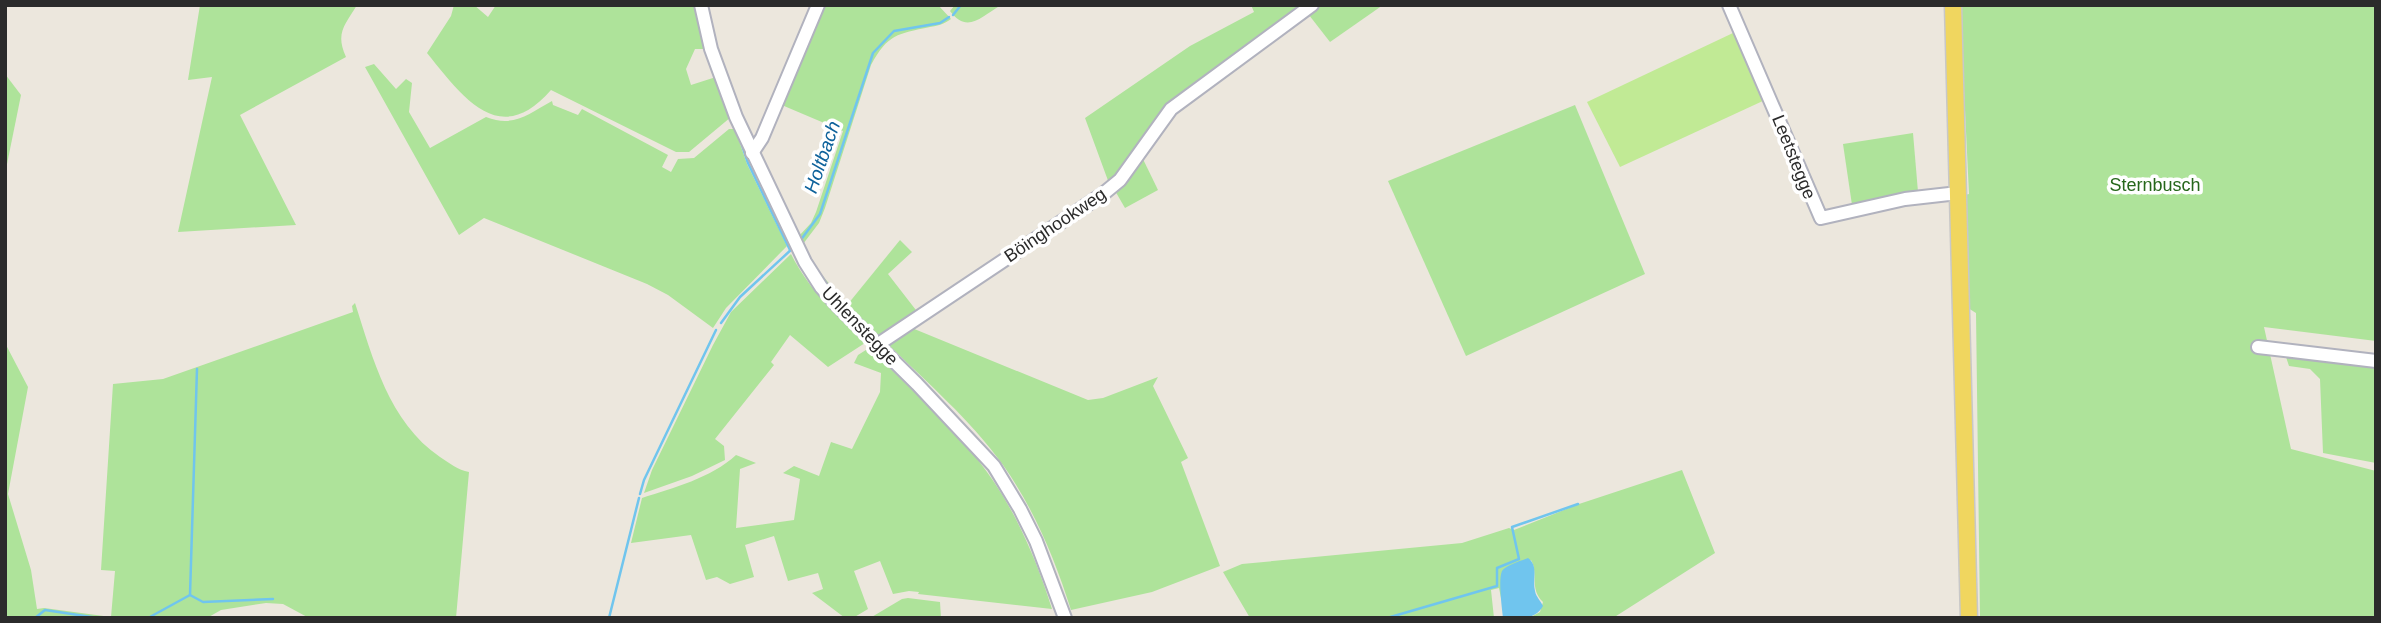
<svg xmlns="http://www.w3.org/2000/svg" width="2381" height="623" viewBox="0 0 2381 623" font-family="Helvetica,sans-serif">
<rect width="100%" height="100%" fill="#ece7dd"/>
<g fill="#aee39a">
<path d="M200,5H357C345,25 335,33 346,57L240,115L296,225L178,232L212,77L188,80Z"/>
<path d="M454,5H474L488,17L496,5H696L707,49H695L686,69L691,85L716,77L731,117L689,152H676L551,90C499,150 462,96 427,53L451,16Z"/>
<path d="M821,5H938L951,19C944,24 938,26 930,27C897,34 888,34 871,65L825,208L819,223L803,244L817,269L837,293H833L817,276L799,236L811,223L816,212L843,131L777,103Z"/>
<path d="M955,5H1001C981,17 967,34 950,11Z"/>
<polygon points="1251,5 1303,5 1169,105 1110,186 1085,118 1190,46 1254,12"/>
<polygon points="1320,5 1383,5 1330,42 1309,15"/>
<polygon points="1960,5 2376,5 2376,341 2264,327 2291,449 2376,471 2376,618 1980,618 1976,313 1968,308 1965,195 1969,194"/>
<path d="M374,64L396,89L406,79L412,83L409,112L430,148L486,117C514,128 528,114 552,101L553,105L578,115L582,109L668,155L662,167L671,172L678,159L694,158L729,129H735L747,164L787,246L726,308L713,328L668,295L647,284L484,218L459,235L365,67Z"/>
<polygon points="5,74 21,95 5,174"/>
<polygon points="1575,105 1645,274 1466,356 1388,181"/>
<polygon points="1913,133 1918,192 1852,205 1843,144"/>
<polygon points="1141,155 1158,190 1125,208 1114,189"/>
<polygon points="900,240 912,252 888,274 919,314 879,339 846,306 846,302 848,304"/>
<path d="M791,254C809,290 837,316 865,343L828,367L790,335L771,362L774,365L715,439L724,446L725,460L692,476L644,493L652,470L713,345L731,312Z"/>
<path d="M355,303C373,359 389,422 440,457C449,463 458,470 469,472L456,618H309L283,604L266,603L221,610L207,618H5V343L28,387L8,494L31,570L37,609L44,608L111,617L115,571L101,570L113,384L163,379L353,312L352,306Z"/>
<path d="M907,326L1088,400L1103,398L1158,377L1153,386L1188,458L1181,462L1220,566L1152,592L1071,610C1055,559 1034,509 1003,465C971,420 926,382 888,344Z"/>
<path d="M869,348C911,390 960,431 994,482C1020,521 1038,564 1052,609L918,594L919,592L909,591L893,594L880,561L854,571L868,609L853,618H845L812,593L823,589L818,573L788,581L774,536L745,545L754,577L730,584L717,577L706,580L691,535L631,543L642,498C673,488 711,478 736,455L756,463L740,469L736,528L794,520L800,479L783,473L794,466L819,476L831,442L852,449L880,392L881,373L854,363L858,355Z"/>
<polygon points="2285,354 2376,364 2376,463 2323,453 2320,379 2310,369 2289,366"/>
<path d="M1682,470L1715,553L1613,618H1529L1540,612L1543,602C1529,588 1539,575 1531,560L1502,572L1501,598L1499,588L1491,590L1494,618H1250L1223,572L1242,564L1462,543L1509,528L1514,530L1579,504Z"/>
<polygon points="908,598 940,602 941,618 870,618 902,599"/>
</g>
<polygon fill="#c1ea95" points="1733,33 1765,100 1620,167 1587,102"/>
<path fill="#70c5ee" d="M1528,558C1539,566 1532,579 1535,591C1536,597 1541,601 1543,606C1535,621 1518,618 1503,618C1502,608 1498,580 1502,571C1506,565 1521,561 1528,558Z"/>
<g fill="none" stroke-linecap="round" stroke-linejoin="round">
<g stroke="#70c5ee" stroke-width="2.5">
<polyline points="953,15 961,5"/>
<polyline points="741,142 748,163 790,250"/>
<polyline points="800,241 820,214 873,53 894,31 940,23 949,17"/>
<polyline points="721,323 740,297 793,248"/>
<polyline points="640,494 644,480 716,330"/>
<polyline points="190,595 197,369"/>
<polyline points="35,618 45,610 98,618"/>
<polyline points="148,618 190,595 203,602 273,599"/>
<polyline points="609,618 639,498"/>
<polyline points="1387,618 1497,586 1497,568 1519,559 1512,527 1578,504"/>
</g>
<g stroke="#b1b2be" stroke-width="16">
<g id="minor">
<polyline points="701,5 711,49 736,117 805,262 821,287 836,304 917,384 994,466 1020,509 1036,541 1065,618"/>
<polyline points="1729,5 1821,218 1905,199 1958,193"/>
<polyline points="752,153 762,138 818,5"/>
<polyline points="877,345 1103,194 1120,180 1171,109 1312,5"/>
<polyline points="2258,347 2376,361"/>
</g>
</g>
<g stroke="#c8c8c8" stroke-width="19">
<polyline id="major" points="1953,5 1969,618"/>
</g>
<use href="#minor" stroke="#fff" stroke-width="12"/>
<use href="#major" stroke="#f0d65f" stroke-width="16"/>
</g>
<g text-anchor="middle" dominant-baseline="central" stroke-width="7" stroke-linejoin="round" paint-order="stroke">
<g font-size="18" fill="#2b2b2b" stroke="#fff">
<text transform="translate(1794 157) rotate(68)">Leetstegge</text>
<text transform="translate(1055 225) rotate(-34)">Böinghookweg</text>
<text transform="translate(860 326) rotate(46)">Uhlenstegge</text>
</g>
<g font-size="18" fill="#26671b" stroke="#fff">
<text x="2155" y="185">Sternbusch</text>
</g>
<g font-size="19" font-style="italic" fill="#0e629b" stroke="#fff">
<text transform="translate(822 157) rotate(-71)">Holtbach</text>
</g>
</g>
<rect width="2381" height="623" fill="none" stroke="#2b2b2b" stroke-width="14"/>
</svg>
